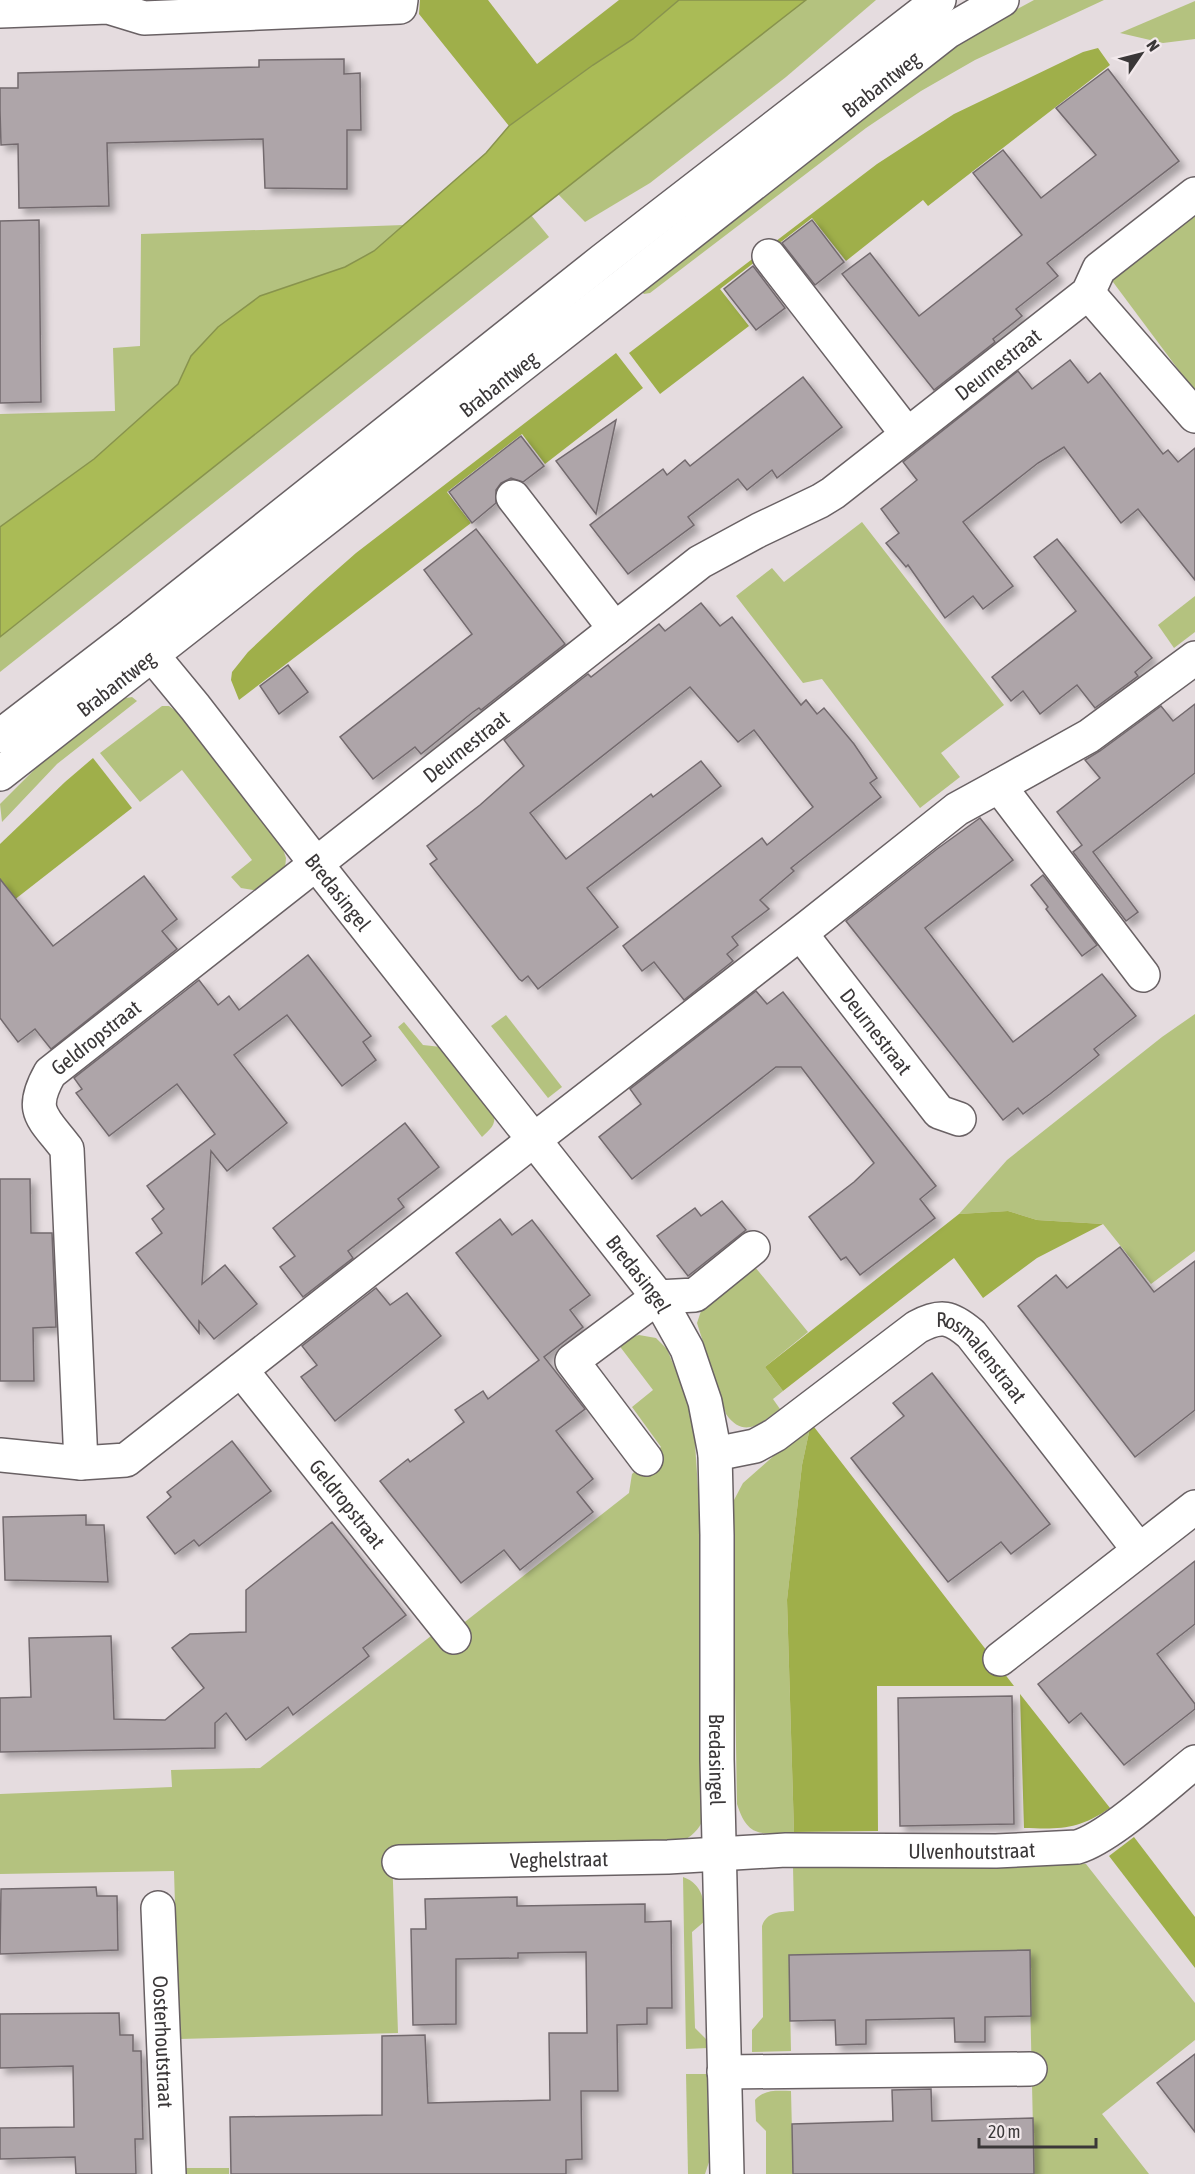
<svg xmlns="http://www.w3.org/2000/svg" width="1195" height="2174" viewBox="0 0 1195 2174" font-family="'Asap Condensed',sans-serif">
<defs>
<filter id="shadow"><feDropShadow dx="5.5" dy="5.5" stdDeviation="3" flood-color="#0004"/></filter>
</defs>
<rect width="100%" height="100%" fill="#e5dcdf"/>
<g fill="#b4c27f">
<polygon points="806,0 876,0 786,77 650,183 585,222 557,193"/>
<polygon points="1034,0 1104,0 975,60 921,91 866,128 650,293 644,294 638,288 947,47"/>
<polygon points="1195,1 1195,39 1163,43 1120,33"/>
<polygon points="1192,214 1195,217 1195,392 1110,278"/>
<polygon points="531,215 549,237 0,672 0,637"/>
<polygon points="404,225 374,251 345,267 260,296 191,356 178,384 94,459 0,527 0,414 115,411 113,348 140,346 141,234"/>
<polygon points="862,522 1004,705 941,753 960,777 920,808 822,679 803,683 736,596 772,568 784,582"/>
<polygon points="1195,596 1195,632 1174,648 1158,625"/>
<polygon points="132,697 137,701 57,764 2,822 0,804 55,749 120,699"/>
<polygon points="162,706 169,706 183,716 281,843 286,858 285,869 259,891 241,888 231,877 252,860 182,770 140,802 100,753"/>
<polygon points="1195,1014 1195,1251 1151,1284 1103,1224 1037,1220 1008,1211 959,1214 1007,1160 1162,1037"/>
<polygon points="506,1015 562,1087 548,1098 491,1026"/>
<path d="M404,1022L423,1045L441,1047L494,1114C496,1126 490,1129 482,1137L398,1027Z"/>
<path d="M755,1267L808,1332L765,1367L783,1391L773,1399L780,1409C762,1423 744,1440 726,1414L697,1323L701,1311Z"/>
<path d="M639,1335L656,1338L667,1349L685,1393L694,1428L699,1504L705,1814C701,1827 695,1834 683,1841L392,1853L398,2033L179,2039L174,1871L0,1874V1794L172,1787L171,1770L260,1768L431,1636L438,1643L629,1493L632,1474L661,1447L632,1407L653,1390L618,1344L628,1338Z"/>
<path d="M811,1423L802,1465L787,1600L794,1832C762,1834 748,1839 737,1804L732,1510L734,1500L743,1483Z"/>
<path d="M1060,1861L1086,1864L1195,2003V2040L1102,2114L1149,2174H1034L1029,1950L789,1955L791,2051L752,2052V2030L763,2017L762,1926C767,1911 781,1912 794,1911L793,1867Z"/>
<path d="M683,1877C703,1884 705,1902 705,1921L692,1932L695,2028L708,2041V2048L686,2049Z"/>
<polygon points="686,2074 707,2074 709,2162 705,2174 688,2174"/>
<path d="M791,2091L793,2174H766V2131L756,2121L755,2100C764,2089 778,2091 791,2091Z"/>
<polygon points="180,2168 229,2168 229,2174 181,2174"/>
</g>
<g fill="#9faf4a">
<polygon points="420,0 488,0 537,64 619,0 679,0 633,39 593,65 509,126 419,14"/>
<polygon points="1098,48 1110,65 928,206 923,200 846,261 812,218 720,289 749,326 660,394 629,353 877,164 954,114 1083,52"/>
<polygon points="616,353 643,388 545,464 522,434 447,492 471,523 239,700 231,680 232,672 248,652 314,590 356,553"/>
<polygon points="93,758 132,808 0,911 0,844 65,782"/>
<polygon points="1008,1211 1037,1220 1103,1224 1037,1258 983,1298 954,1258 783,1391 765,1367 959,1214"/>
<polygon points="811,1423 1014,1686 877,1686 878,1831 794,1832 787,1600 802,1465"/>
<path d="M1020,1694L1110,1808C1078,1830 1061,1829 1024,1828Z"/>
<polygon points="1134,1837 1195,1917 1195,1968 1109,1856"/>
</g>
<path fill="#aabb56" stroke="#88934d" stroke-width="1.5" d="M679,0H806C536,210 268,424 0,637V527L94,459L178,384L191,356L218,327L260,296L345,267L374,251L486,153L509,126L593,65L633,39Z"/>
<g fill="#aea5a9" stroke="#736a6e" stroke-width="1.5" filter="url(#shadow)">
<polygon points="344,59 344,74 360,73 361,130 347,130 347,189 265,188 263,139 107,143 109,206 19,208 18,144 1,145 0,110 0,88 18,88 18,73 259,67 259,60"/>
<polygon points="1108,69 1179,161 1047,263 1058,276 1016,309 1022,316 993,339 995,342 934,390 842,274 870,253 919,316 1022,235 973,173 1003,150 1041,198 1096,155 1056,108"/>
<polygon points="39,220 41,402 0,403 0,221"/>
<polygon points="812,220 844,262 815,285 782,243"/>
<polygon points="753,266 785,308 756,330 724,289"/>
<polygon points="1070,360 1088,383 1100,373 1163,454 1168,450 1178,462 1195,448 1195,580 1138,509 1121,523 1064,447 1038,463 963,522 1013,586 983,609 973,596 945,618 908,565 906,567 886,543 899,533 881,509 917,480 903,462 1018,371 1032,389"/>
<polygon points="803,377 842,427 777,478 772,470 747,490 738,479 688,517 694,525 628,574 590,525 663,469 667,475 685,460 690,466"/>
<polygon points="616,420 596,514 556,461"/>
<polygon points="521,436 544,466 523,482 511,478 501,483 496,490 496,503 472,523 449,492"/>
<polygon points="476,529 565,644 481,710 479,708 473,712 421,754 415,747 373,779 340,737 472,634 424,570"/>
<polygon points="1057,539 1152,658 1135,672 1138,676 1095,708 1077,685 1040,714 1023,691 1011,701 992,677 1076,611 1034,557"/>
<polygon points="701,603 720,626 732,617 801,705 806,700 817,714 824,708 854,744 877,778 870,783 881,797 791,868 794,871 760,900 769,909 732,937 738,945 727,954 733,961 684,1000 654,962 642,971 623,946 762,838 767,845 813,807 754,730 738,742 690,687 530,813 566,859 651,794 653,797 701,761 721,786 587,888 618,927 538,989 528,976 522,981 519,979 430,864 437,859 427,846 480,805 524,766 504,740 588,674 591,677 659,624 665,631"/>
<polygon points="288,665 308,692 279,714 260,686"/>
<polygon points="1195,704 1195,773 1093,852 1138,912 1126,921 1073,852 1082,845 1057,812 1100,778 1085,760 1100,751 1161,706 1173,721"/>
<polygon points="980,818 1013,860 925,928 1013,1042 1102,974 1136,1016 1094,1049 1099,1055 1050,1094 1023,1114 1018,1108 1003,1120 846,921 937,849"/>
<polygon points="1043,875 1097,945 1082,956 1046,909 1048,907 1031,885"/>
<polygon points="144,876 177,919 162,931 177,949 51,1049 35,1029 18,1042 0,1018 0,879 53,946"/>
<polygon points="308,955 371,1036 363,1042 376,1060 342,1086 287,1015 234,1055 287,1123 227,1171 211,1151 202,1284 225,1265 257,1304 214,1339 199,1321 199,1333 136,1253 162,1233 152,1219 164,1209 147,1186 215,1134 177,1084 109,1136 76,1093 82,1089 74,1078 199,980 218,1005 229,996 239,1010"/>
<polygon points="756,991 767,1004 783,992 936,1186 920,1199 935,1218 860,1275 846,1257 841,1260 809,1217 854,1182 874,1163 801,1067 776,1067 632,1179 599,1137 641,1104 630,1089"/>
<polygon points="405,1123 439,1167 398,1199 404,1207 348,1251 353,1258 303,1297 280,1267 295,1256 273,1228"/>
<polygon points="0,1179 30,1179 31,1233 52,1233 56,1327 33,1328 34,1381 0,1381"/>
<polygon points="722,1201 746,1230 688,1276 657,1236 695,1208 701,1216"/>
<polygon points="500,1219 512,1235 532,1220 590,1295 570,1310 583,1327 544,1357 585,1409 556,1431 593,1479 577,1492 593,1512 520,1570 504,1550 461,1583 380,1481 408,1459 410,1462 464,1422 455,1410 483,1391 488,1399 539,1360 456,1253"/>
<polygon points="1120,1247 1154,1292 1195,1261 1195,1410 1135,1457 1018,1306 1056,1275 1067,1288"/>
<polygon points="376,1288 390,1305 407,1293 441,1336 335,1421 301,1377 317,1365 302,1346"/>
<polygon points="932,1373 1050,1524 1011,1554 1001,1542 948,1582 851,1458 904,1416 893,1403"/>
<polygon points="232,1441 271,1491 199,1546 194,1540 175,1554 147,1517 171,1497 167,1492"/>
<polygon points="86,1515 86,1525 104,1525 108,1582 5,1580 3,1517"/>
<polygon points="332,1522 406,1615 363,1648 369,1656 293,1715 288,1707 246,1740 226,1713 215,1723 215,1748 0,1752 0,1698 31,1697 29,1638 111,1636 114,1719 165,1720 204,1688 172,1648 190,1634 246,1632 246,1590"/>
<polygon points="1195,1561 1195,1624 1157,1654 1195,1704 1195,1709 1124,1765 1081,1713 1069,1723 1038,1684"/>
<polygon points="1012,1696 1014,1824 900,1826 898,1698"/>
<polygon points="96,1887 97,1896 117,1896 118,1950 0,1954 1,1889"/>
<polygon points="517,1897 517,1906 645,1904 645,1922 671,1921 672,2008 647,2008 647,2024 617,2025 618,2091 581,2091 582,2159 566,2160 566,2174 231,2174 230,2117 382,2115 382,2036 425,2035 428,2103 550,2100 549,2033 587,2033 586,1952 518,1953 518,1958 456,1959 456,2024 413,2025 411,1929 426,1929 425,1899"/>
<polygon points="1030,1950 1031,2016 985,2017 985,2042 955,2042 954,2018 866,2020 866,2044 836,2045 835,2020 790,2021 789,1955"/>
<polygon points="119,2013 120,2035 133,2035 133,2051 141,2051 143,2139 135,2139 136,2174 76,2174 75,2157 0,2159 0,2128 74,2127 73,2066 0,2068 0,2014"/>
<polygon points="1195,2054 1195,2132 1157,2083"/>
<polygon points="931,2089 932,2121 1033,2118 1034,2174 793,2174 792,2124 893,2121 892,2090"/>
</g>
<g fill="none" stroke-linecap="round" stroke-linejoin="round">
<g stroke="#696164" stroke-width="36">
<g id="minor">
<polyline points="0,11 108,7 144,18 400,7 401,0"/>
<polyline points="769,256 907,434"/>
<polyline points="1088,293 1195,416"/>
<polyline points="513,497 615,629"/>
<path id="s1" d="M134,633L195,707L317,865L658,1297L687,1349L705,1402L715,1454L717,1535V1759L727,2174"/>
<polyline points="0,736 134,633 603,260 939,0"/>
<path id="s2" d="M0,774L947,32L1002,0"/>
<polyline points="999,786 1089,736 1195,658"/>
<path id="s3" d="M801,934L939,1112L959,1119"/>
<path id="s4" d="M241,1370L454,1637"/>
<path id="s5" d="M715,1454L755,1446L775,1435L917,1327C941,1314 951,1317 971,1334L1139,1550"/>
<polyline points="0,1455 81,1463 126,1460 535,1139 807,928 957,809 999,786 1143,975"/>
<polyline points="646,1459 572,1361 658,1297 695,1295 753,1248"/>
<path id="s6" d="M81,1463L67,1149C43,1117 28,1112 50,1073L700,562L759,530L820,501L833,493L1088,293L1099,269L1195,194"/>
<polyline points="1000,1659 1195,1507"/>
<path id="s7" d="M399,1862L668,1857L786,1850L996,1851L1077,1847C1109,1838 1166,1785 1195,1762"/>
<path id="s8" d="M158,1908L169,2174"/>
<polyline points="724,2072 1030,2069"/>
</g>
</g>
<use href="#minor" stroke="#fff" stroke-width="33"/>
</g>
<g text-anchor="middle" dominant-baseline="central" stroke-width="5" stroke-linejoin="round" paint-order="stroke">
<g font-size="21" fill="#3a3738" stroke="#f2e9ec">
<text stroke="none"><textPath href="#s2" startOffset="1119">Brabantweg</textPath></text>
<text stroke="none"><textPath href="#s6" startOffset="1587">Deurnestraat</textPath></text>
<text stroke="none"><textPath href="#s2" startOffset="633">Brabantweg</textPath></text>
<text stroke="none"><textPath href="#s2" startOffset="147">Brabantweg</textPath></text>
<text stroke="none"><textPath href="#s6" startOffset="930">Deurnestraat</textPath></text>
<text stroke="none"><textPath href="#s1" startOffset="330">Bredasingel</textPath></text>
<text stroke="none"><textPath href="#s3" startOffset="123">Deurnestraat</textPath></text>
<text stroke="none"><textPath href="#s6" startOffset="459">Geldropstraat</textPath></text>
<text stroke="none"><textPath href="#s1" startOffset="816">Bredasingel</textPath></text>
<text stroke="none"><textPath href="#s5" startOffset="324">Rosmalenstraat</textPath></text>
<text stroke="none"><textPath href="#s4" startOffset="171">Geldropstraat</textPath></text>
<text stroke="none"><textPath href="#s1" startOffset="1320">Bredasingel</textPath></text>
<text stroke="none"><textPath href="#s7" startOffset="573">Ulvenhoutstraat</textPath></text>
<text stroke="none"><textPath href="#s7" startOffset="160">Veghelstraat</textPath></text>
<text stroke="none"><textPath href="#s8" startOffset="134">Oosterhoutstraat</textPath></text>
</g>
</g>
<g transform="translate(1141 54) rotate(55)" stroke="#f2e9ec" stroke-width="4.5" paint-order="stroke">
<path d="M0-4.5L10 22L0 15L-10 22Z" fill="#3a3738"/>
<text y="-9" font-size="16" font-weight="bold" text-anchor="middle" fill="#3a3738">N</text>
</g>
<path d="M979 2138v9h117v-9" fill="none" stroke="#3a3738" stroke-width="3"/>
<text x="988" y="2138" font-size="18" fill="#3a3738" stroke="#f2e9ec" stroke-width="4.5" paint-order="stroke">20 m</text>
</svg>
